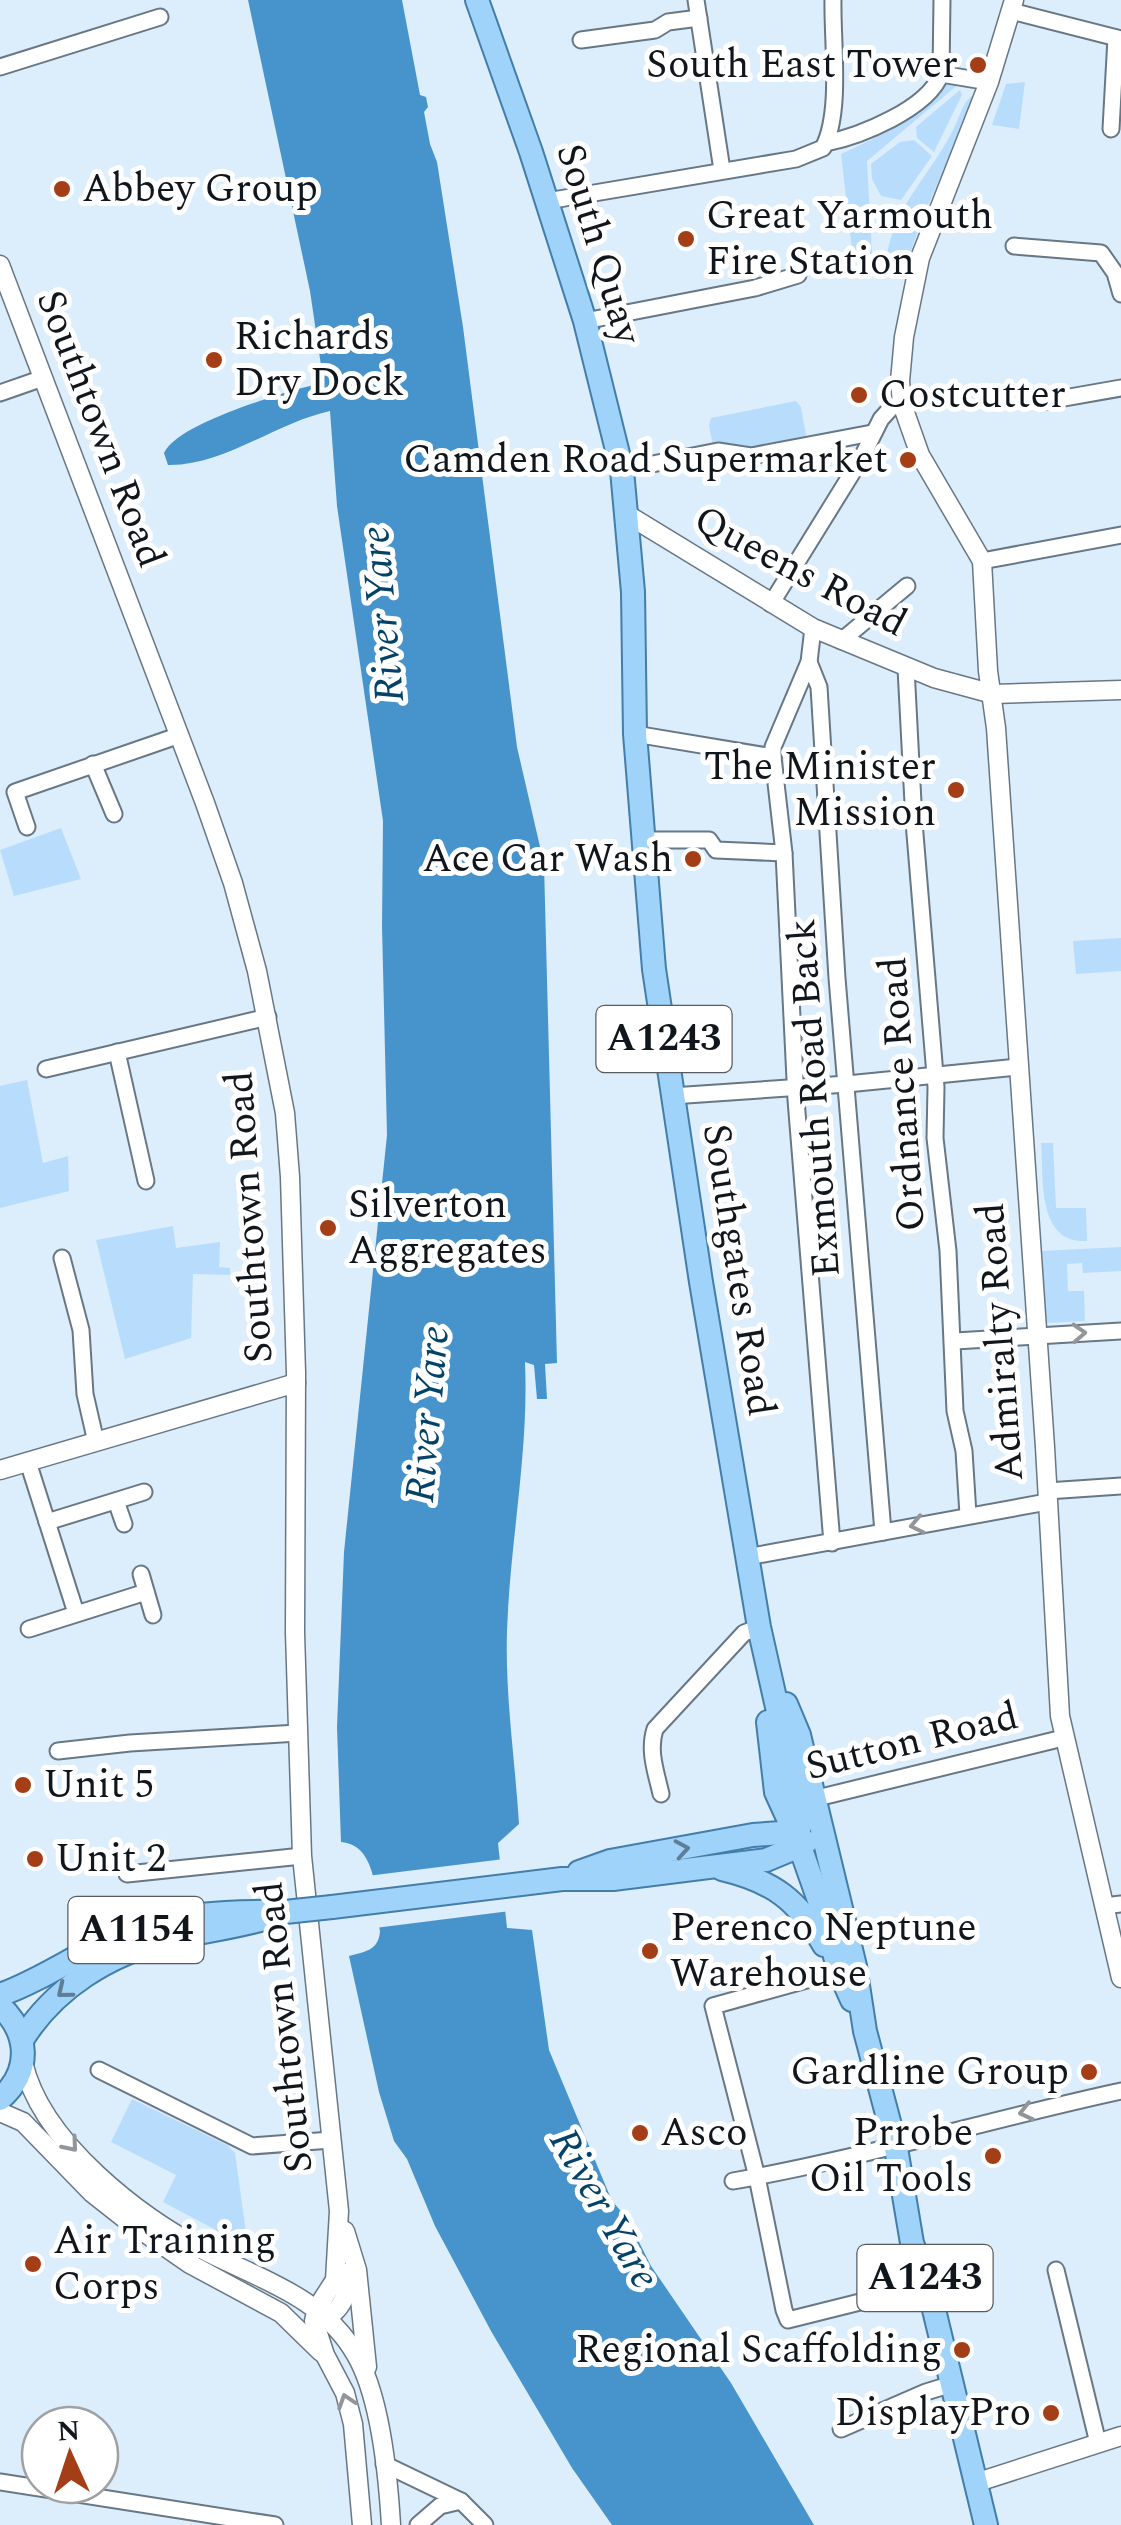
<svg xmlns="http://www.w3.org/2000/svg" width="1121" height="2525" viewBox="0 0 1121 2525" font-family="Spectral,serif">
<rect width="100%" height="100%" fill="#dcedfc"/>
<g fill="#b8ddfc">
<path d="M946,81L960,83L867,161L872,254L853,258L841,154C869,141 936,112 946,81Z"/>
<polygon points="1025,82 1019,129 992,125 1006,84"/>
<polygon points="960,90 962,95 934,152 917,138 916,127"/>
<path d="M977,92L920,224L906,266L886,259C895,205 928,178 952,132C961,116 961,102 977,92Z"/>
<polygon points="914,140 932,156 901,200 881,196 872,179 871,164 900,142"/>
<polygon points="796,401 801,407 807,441 749,451 713,446 709,426 711,418"/>
<polygon points="61,828 81,879 14,896 0,850"/>
<polygon points="1121,938 1121,971 1076,974 1073,941"/>
<polygon points="27,1080 43,1163 68,1156 69,1191 0,1208 0,1086"/>
<path d="M1041,1143H1053L1056,1208H1086L1087,1241C1036,1244 1044,1177 1041,1143Z"/>
<polygon points="173,1226 176,1248 220,1242 219,1267 230,1268 230,1275 193,1274 191,1338 125,1359 96,1240"/>
<polygon points="1121,1247 1121,1271 1083,1273 1082,1263 1067,1264 1068,1291 1084,1291 1085,1321 1046,1323 1042,1251"/>
<polygon points="132,2099 227,2145 235,2153 248,2247 163,2202 176,2175 111,2142"/>
</g>
<path fill="#4794cc" d="M248,0H402L420,95L426,97L428,107L424,112L430,144L437,162L463,327L517,747L544,864L557,1363L545,1364L547,1399H537L534,1365L525,1362C529,1452 510,1541 507,1631C505,1696 515,1759 519,1824L498,1843L507,1928L532,1930L549,2050L612,2201L627,2218L651,2266L731,2383L814,2525H612L572,2468L491,2331L435,2226L407,2159L394,2141L379,2092L349,1956C365,1952 379,1950 380,1931C376,1902 379,1845 341,1842L337,1727L344,1552L387,1135L382,926L383,821L337,506L330,411C275,423 224,466 168,465L164,453C177,426 257,402 287,392C300,387 313,388 323,379L310,291Z"/>
<polygon fill="#dcedfc" points="504,1859 510,1911 375,1928 367,1876"/>
<g fill="none" stroke-linecap="round" stroke-linejoin="round">
<g stroke="#687784" stroke-width="19">
<g id="minor">
<polyline points="696,0 722,170"/>
<polyline points="1011,11 1121,39"/>
<polyline points="581,40 655,30 668,22 699,18"/>
<polyline points="0,67 160,17"/>
<polyline points="941,74 989,82"/>
<polyline points="1111,129 1116,38"/>
<path d="M826,143C860,136 928,109 941,74L942,0"/>
<path d="M547,201L796,159L823,148C842,113 832,41 833,0"/>
<polyline points="1014,246 1101,253 1115,273 1121,294"/>
<polyline points="585,321 755,288 798,275"/>
<polyline points="0,393 43,378"/>
<polyline points="1047,401 1121,388"/>
<polyline points="622,470 718,451 751,456 872,433"/>
<polyline points="982,561 1121,535"/>
<polyline points="771,604 862,457 881,419 891,408 902,404"/>
<polyline points="813,628 809,662 773,747 773,757 784,853 796,1100 832,1543"/>
<polyline points="841,641 907,586"/>
<polyline points="809,662 819,687 837,978 883,1532"/>
<polyline points="906,668 914,822 936,1087 935,1138 948,1251 955,1411 964,1451 968,1515"/>
<polyline points="635,734 773,757"/>
<polyline points="93,764 114,814"/>
<polyline points="27,827 15,792 180,735"/>
<polyline points="643,840 709,840 716,850 784,853"/>
<polyline points="117,1052 146,1181"/>
<polyline points="46,1069 268,1017"/>
<polyline points="672,1096 847,1084 1018,1067"/>
<polyline points="62,1258 81,1330 85,1394 96,1442"/>
<polyline points="955,1341 1121,1331"/>
<polyline points="28,1462 76,1613"/>
<polyline points="1047,1491 1121,1486"/>
<polyline points="116,1501 124,1524"/>
<polyline points="47,1522 144,1492"/>
<polyline points="747,1557 1047,1502"/>
<polyline points="141,1574 153,1615"/>
<polyline points="29,1629 146,1592"/>
<polyline points="58,1751 130,1743 298,1733"/>
<path d="M661,1794C656,1772 648,1751 655,1729L744,1633L759,1627"/>
<polyline points="809,1800 1063,1738"/>
<polyline points="127,1874 302,1856"/>
<polyline points="1104,1906 1121,1904"/>
<polyline points="846,1969 713,2006 757,2177 784,2310 788,2320 928,2285"/>
<polyline points="99,2070 252,2146 331,2140"/>
<path d="M733,2181C864,2158 991,2119 1121,2091"/>
<polyline points="1056,2270 1098,2443"/>
<polyline points="841,2429 926,2392 952,2384"/>
<polyline points="384,2464 461,2501 485,2525"/>
<polyline points="0,2482 275,2525"/>
<polyline points="418,2525 440,2506 461,2501"/>
</g>
</g>
<g stroke="#687784" stroke-width="21">
<g id="tertiary">
<polyline points="1014,0 989,82 920,258 904,337 900,381 902,404 920,455 982,561 988,671 996,728 1045,1447 1060,1716 1121,1978"/>
<polyline points="0,265 205,803 233,883 257,971 285,1113 290,1177 296,1373 295,1633 302,1856 339,2211 335,2280 317,2308 314,2321 325,2355 345,2393 353,2424 362,2525"/>
<polyline points="628,515 813,628 934,678 993,694 1121,690"/>
<polyline points="0,1470 296,1383"/>
<path d="M23,2062C41,2142 139,2217 209,2253C263,2280 325,2299 356,2355C381,2398 388,2475 391,2525"/>
<polyline points="0,2112 23,2122 92,2193 125,2219 190,2264 281,2313 321,2352"/>
<polyline points="345,2231 357,2270 367,2367"/>
<path d="M317,2321C340,2315 349,2295 349,2272"/>
<polyline points="975,2483 1121,2436"/>
</g>
</g>
<g stroke="#437da9" stroke-width="26">
<g id="primary">
<polyline points="786,1704 799,1735 855,1966 865,2031 896,2148 912,2243 928,2285 986,2525"/>
<polyline points="768,1722 776,1792 797,1838 822,1909 839,1971 852,2000"/>
<path d="M722,1869C773,1881 798,1900 824,1945"/>
<polyline points="579,1872 610,1861 753,1835 781,1833 806,1842"/>
<polyline points="332,1907 562,1879 613,1879 766,1860 790,1850 797,1838 802,1818 759,1627 701,1282 654,969 635,734 633,592 622,470 585,321 531,152 477,0"/>
<path d="M0,1995C42,1980 77,1954 118,1936C172,1913 227,1911 285,1912"/>
<path d="M0,2006C30,2034 31,2072 0,2099"/>
<path d="M22,2040C54,1988 109,1954 167,1940C201,1931 234,1928 267,1918"/>
</g>
</g>
<use href="#minor" stroke="#fff" stroke-width="15"/>
<use href="#tertiary" stroke="#fff" stroke-width="18"/>
<use href="#primary" stroke="#9fd3fa" stroke-width="22"/>
<g stroke="#437da9" stroke-width="26" stroke-linecap="butt">
<polyline id="primary-bridge" points="285,1912 332,1907"/>
</g>
<use href="#primary-bridge" stroke="#9fd3fa" stroke-width="22"/>
</g>
<defs><path id="oneway-chevron" d="M-2-3.5L2.5 0L-2 3.5" fill="none" stroke-width="1.6" stroke-linecap="round" stroke-linejoin="round" transform="scale(2.5)"/></defs>
<g stroke="#939698">
<use href="#oneway-chevron" transform="translate(1079 1333) rotate(-3)"/>
<use href="#oneway-chevron" transform="translate(917 1525) rotate(168)"/>
<use href="#oneway-chevron" transform="translate(1026 2112) rotate(167)"/>
<use href="#oneway-chevron" transform="translate(71 2145) rotate(50)"/>
<use href="#oneway-chevron" transform="translate(346 2401) rotate(-108)"/>
</g>
<g stroke="#5f7e96">
<use href="#oneway-chevron" transform="translate(682 1849) rotate(-10)"/>
<use href="#oneway-chevron" transform="translate(64 1991) rotate(141)"/>
</g>
<g fill="#a43e17" stroke="#fff" stroke-width="4">
<circle cx="978" cy="65" r="10"/>
<circle cx="62" cy="189" r="10"/>
<circle cx="686" cy="239" r="10"/>
<circle cx="214" cy="360" r="10"/>
<circle cx="859" cy="395" r="10"/>
<circle cx="908" cy="460" r="10"/>
<circle cx="956" cy="790" r="10"/>
<circle cx="693" cy="859" r="10"/>
<circle cx="328" cy="1228" r="10"/>
<circle cx="23" cy="1785" r="10"/>
<circle cx="35" cy="1859" r="10"/>
<circle cx="650" cy="1951" r="10"/>
<circle cx="1089" cy="2072" r="10"/>
<circle cx="640" cy="2133" r="10"/>
<circle cx="993" cy="2156" r="10"/>
<circle cx="33" cy="2264" r="10"/>
<circle cx="962" cy="2350" r="10"/>
<circle cx="1051" cy="2413" r="10"/>
</g>
<g text-anchor="middle" dominant-baseline="central" stroke-width="10" stroke-linejoin="round" paint-order="stroke">
<g fill="#fff" stroke="#585c5f" stroke-width="2.5">
<rect x="596.5" y="1006" width="135" height="66" rx="8"/>
<rect x="68.5" y="1897" width="135" height="66" rx="8"/>
<rect x="857.5" y="2245" width="135" height="66" rx="8"/>
</g>
<g font-size="38" font-weight="bold" fill="#10161b">
<text x="664" y="1039">A1243</text>
<text x="136" y="1930">A1154</text>
<text x="925" y="2278">A1243</text>
</g>
<g font-size="40" fill="#10161b" stroke="#fff" text-anchor="start">
<text x="958" y="65" text-anchor="end">South East Tower</text>
<text x="82" y="189">Abbey Group</text>
<text x="706" y="216">Great Yarmouth<tspan x="706" dy="46">Fire Station</tspan></text>
<text x="234" y="337">Richards<tspan x="234" dy="46">Dry Dock</tspan></text>
<text x="879" y="395">Costcutter</text>
<text x="888" y="460" text-anchor="end">Camden Road Supermarket</text>
<text x="936" y="767" text-anchor="end">The Minister<tspan x="936" dy="46">Mission</tspan></text>
<text x="673" y="859" text-anchor="end">Ace Car Wash</text>
<text x="348" y="1205">Silverton<tspan x="348" dy="46">Aggregates</tspan></text>
<text x="43" y="1785">Unit 5</text>
<text x="55" y="1859">Unit 2</text>
<text x="670" y="1928">Perenco Neptune<tspan x="670" dy="46">Warehouse</tspan></text>
<text x="1069" y="2072" text-anchor="end">Gardline Group</text>
<text x="660" y="2133">Asco</text>
<text x="973" y="2133" text-anchor="end">Prrobe<tspan x="973" dy="46">Oil Tools</tspan></text>
<text x="53" y="2241">Air Training<tspan x="53" dy="46">Corps</tspan></text>
<text x="942" y="2350" text-anchor="end">Regional Scaffolding</text>
<text x="1031" y="2413" text-anchor="end">DisplayPro</text>
</g>
<g font-size="40" fill="#10161b" stroke="#fff">
<text transform="translate(598 244) rotate(73)">South Quay</text>
<text transform="translate(100 429) rotate(69)">Southtown Road</text>
<text transform="translate(800 572) rotate(28)">Queens Road</text>
<text transform="translate(903 1094) rotate(-94)">Ordnance Road</text>
<text transform="translate(815 1098) rotate(-94)">Exmouth Road Back</text>
<text transform="translate(250 1217) rotate(-94)">Southtown Road</text>
<text transform="translate(738 1270) rotate(81)">Southgates Road</text>
<text transform="translate(1001 1342) rotate(-94)">Admiralty Road</text>
<text transform="translate(912 1742) rotate(-14)">Sutton Road</text>
<text transform="translate(285 2027) rotate(-96)">Southtown Road</text>
</g>
<g font-size="42" font-style="italic" fill="#044268" stroke="#fff">
<text transform="translate(383 614) rotate(-95)">River Yare</text>
<text transform="translate(428 1414) rotate(-85)">River Yare</text>
<text transform="translate(604 2209) rotate(60)">River Yare</text>
</g>
</g>
<g transform="translate(70 2455) rotate(357)"><circle r="48" fill="#ffffff" stroke="#9fa2a4" stroke-width="2.5"/>
<path d="M0-8L18 38L0 25L-18 38Z" fill="#a43e17"/>
<text y="-15" font-size="28" font-weight="bold" text-anchor="middle" fill="#10161b">N</text>
</g>
</svg>
